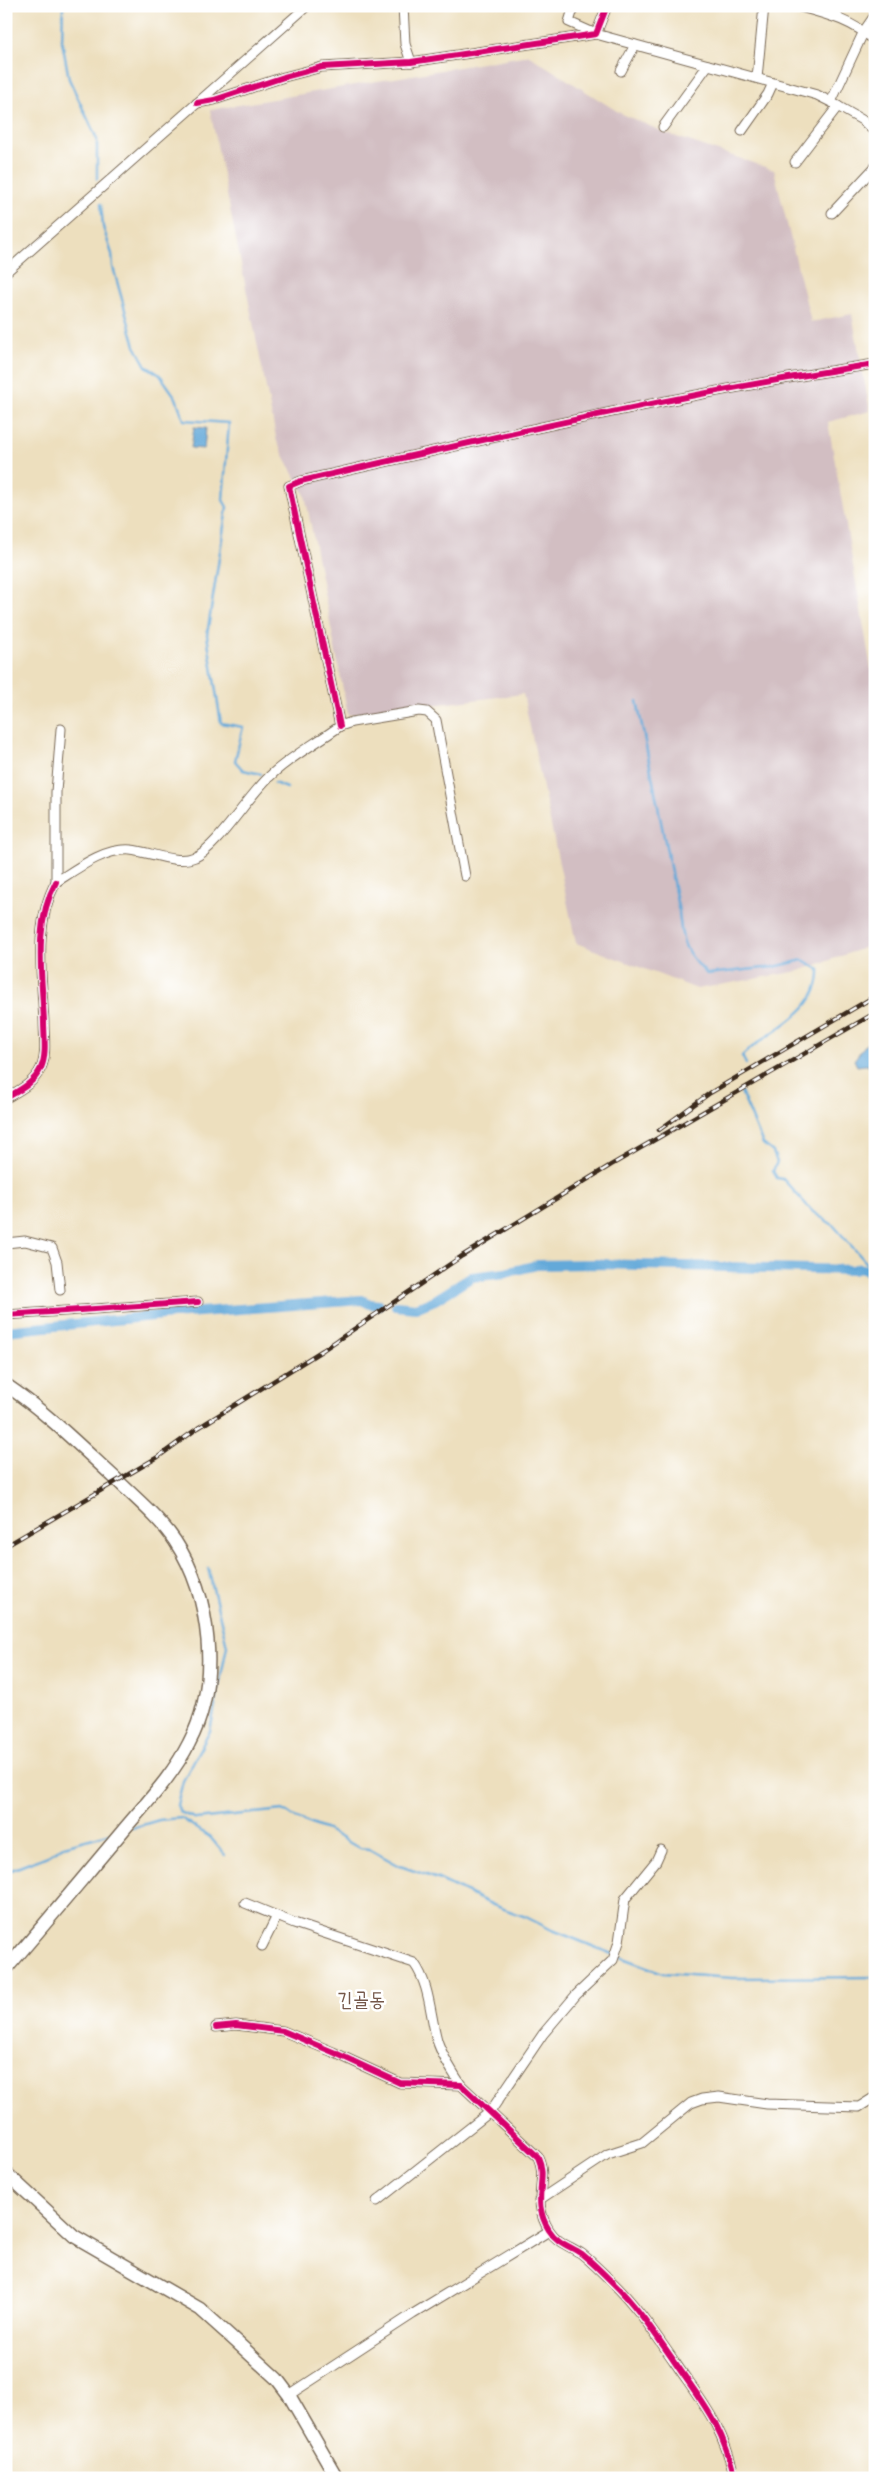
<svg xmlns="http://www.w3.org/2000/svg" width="881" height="2484" viewBox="0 0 881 2484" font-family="Mynerve,'Poor Story',sans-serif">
<rect width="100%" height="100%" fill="#fff"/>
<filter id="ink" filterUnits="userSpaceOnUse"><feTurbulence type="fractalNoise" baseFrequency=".02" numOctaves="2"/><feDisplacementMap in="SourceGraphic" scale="10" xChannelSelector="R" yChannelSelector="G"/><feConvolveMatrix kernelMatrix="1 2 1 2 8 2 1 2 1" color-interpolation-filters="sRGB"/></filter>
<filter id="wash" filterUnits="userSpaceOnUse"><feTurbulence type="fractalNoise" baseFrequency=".0096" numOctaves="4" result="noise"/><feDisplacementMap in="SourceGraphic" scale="20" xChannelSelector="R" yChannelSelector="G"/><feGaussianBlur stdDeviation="1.12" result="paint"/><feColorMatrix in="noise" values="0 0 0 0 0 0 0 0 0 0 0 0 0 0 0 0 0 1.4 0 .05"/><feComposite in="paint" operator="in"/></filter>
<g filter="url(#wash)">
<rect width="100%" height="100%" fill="#eddfbe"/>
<polygon fill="#d2bec2" points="528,55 620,113 668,134 774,170 811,322 852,314 870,411 828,422 875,691 875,944 799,971 697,989 576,943 523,694 348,715 305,495 277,442 210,110"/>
<g fill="#63a9d9" stroke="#4f6a7c">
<polygon points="194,427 206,428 204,449 191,448"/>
<polygon points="875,1042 875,1064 857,1066 854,1060 866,1044"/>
</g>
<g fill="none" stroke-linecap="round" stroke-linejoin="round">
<g stroke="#63a9d9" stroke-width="2.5">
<polyline points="63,6 62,41 69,79 97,139 97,179"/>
<polyline points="101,204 103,227 112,254 113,267 135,346 146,366 160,375 176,398 184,420 229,423 223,500 227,507 207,635 221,723 243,727 235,761 243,770 261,774"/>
<polyline points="873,699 875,698"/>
<path d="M637,701L679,912C682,944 684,951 707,974L774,967L803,960L819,969C821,1014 768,1030 742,1056L746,1064"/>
<polyline points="274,783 287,788"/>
<polyline points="741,1092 763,1144 773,1152 777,1162 773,1171 777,1178 783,1179 813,1212 833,1225 871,1268"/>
<polyline points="208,1568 227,1646 210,1731 183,1781 177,1805 180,1812 196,1819 283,1810 296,1818 327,1830 359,1848 369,1849 400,1866 438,1879 493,1905 526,1917 550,1929 612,1954"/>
<polyline points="132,1828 159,1820 181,1818 210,1837 225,1855"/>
<polyline points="6,1872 48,1856 64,1846 115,1832"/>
<polyline points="617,1956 663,1973 732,1978 875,1977"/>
</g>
<g stroke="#63a9d9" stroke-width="10">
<polyline points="396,1306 416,1308 435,1300 472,1277 505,1273 537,1265 597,1264 853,1270 859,1268 875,1273"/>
<polyline points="6,1331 173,1314 362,1300 370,1304 379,1305"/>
</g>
</g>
</g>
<g filter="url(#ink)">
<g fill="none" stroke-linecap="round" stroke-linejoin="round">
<g stroke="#796956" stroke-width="11">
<g id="minor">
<polyline points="403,6 405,44 411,62"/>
<polyline points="574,6 569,22 596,34 817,95 831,102 864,31 875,15"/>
<path d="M797,6C826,14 852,20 875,41"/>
<polyline points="834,6 838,17"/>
<polyline points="621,71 635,45"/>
<polyline points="757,78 764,6"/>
<polyline points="197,103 214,100 284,77 322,67 411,62 596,34 607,6"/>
<polyline points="834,104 862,120 875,132"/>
<polyline points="663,127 708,65"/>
<polyline points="742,131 768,94 773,83"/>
<polyline points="795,162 838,106"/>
<polyline points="832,213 875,167"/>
<polyline points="6,272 307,6"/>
<path d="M340,726L289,486L301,481C491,438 682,393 875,364"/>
<path d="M61,729L56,792V882C78,868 104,848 131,850C151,852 176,865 195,857C216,849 249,795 269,777C289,757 317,743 340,726L352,722L419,711L427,712L436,720L465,876"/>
<path d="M6,1098C20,1090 34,1083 41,1068C47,1055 44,1036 44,1022C42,976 33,924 56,882"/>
<polyline points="6,1243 25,1241 52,1248 57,1262 60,1290"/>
<polyline points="6,1315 198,1302"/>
<path d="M245,1903L294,1923L414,1963C430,1985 430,2015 437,2040C442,2056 452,2071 461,2085"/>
<polyline points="262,1946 277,1916"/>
<path d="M216,2027L236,2025L283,2031L333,2052L400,2083L461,2085L538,2157C549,2180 530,2200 549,2230C557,2243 570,2246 582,2254C593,2263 603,2273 613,2283C637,2306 655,2334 674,2361C704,2405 722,2424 735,2478"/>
<polyline points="539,2200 608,2154 642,2143 691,2103 702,2099 719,2097 767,2104 859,2107 875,2097"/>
<polyline points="377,2201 490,2112 543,2034 576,1995 613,1960 619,1942 625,1899 656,1861 661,1850"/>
<polyline points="289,2395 413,2314 549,2231"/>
</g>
</g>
<g stroke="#796956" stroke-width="15">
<g id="secondary">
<path d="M6,1385C46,1412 80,1446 115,1478C135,1498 159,1517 175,1541C211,1596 221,1683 189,1743C172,1777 145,1804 121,1833C83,1878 45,1924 6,1969"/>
<polyline points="6,2173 74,2236 200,2309 229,2335 277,2379 289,2395 337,2478"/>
</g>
</g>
<use href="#minor" stroke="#fff" stroke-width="9"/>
<use href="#secondary" stroke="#fff" stroke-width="12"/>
<g stroke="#3b2a1e" stroke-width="4.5">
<g id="rail">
<polyline points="659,1130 710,1093 875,996"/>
<polyline points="6,1546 158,1457 198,1428 323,1350 462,1256 611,1165 875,1013"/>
</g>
</g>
<use href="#rail" stroke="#fff" stroke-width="2.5" stroke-dasharray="8" stroke-linecap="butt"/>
<g stroke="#fff" stroke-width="9">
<g id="cycleway">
<polyline points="197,103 214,100 284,77 322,67 411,62 596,34 607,6"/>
<path d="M340,726L289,486L301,481C491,438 682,393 875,364"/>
<path d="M6,1098C20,1090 34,1083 41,1068C47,1055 44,1036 44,1022C42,976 33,924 56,882"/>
<polyline points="6,1315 198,1302"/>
<path d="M216,2027L236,2025L283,2031L333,2052L400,2083L461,2085L538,2157C549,2180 530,2200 549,2230C557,2243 570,2246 582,2254C593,2263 603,2273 613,2283C637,2306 655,2334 674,2361C704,2405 722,2424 735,2478"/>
</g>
</g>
<use href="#cycleway" stroke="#d6006c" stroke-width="6"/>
</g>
</g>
<g text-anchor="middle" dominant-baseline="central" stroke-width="5" stroke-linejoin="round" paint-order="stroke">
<g font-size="20" fill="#75584a" stroke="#fff">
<text x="361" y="2000">긴골동</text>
</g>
</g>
<rect width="881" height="2484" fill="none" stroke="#fff" stroke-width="25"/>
</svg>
